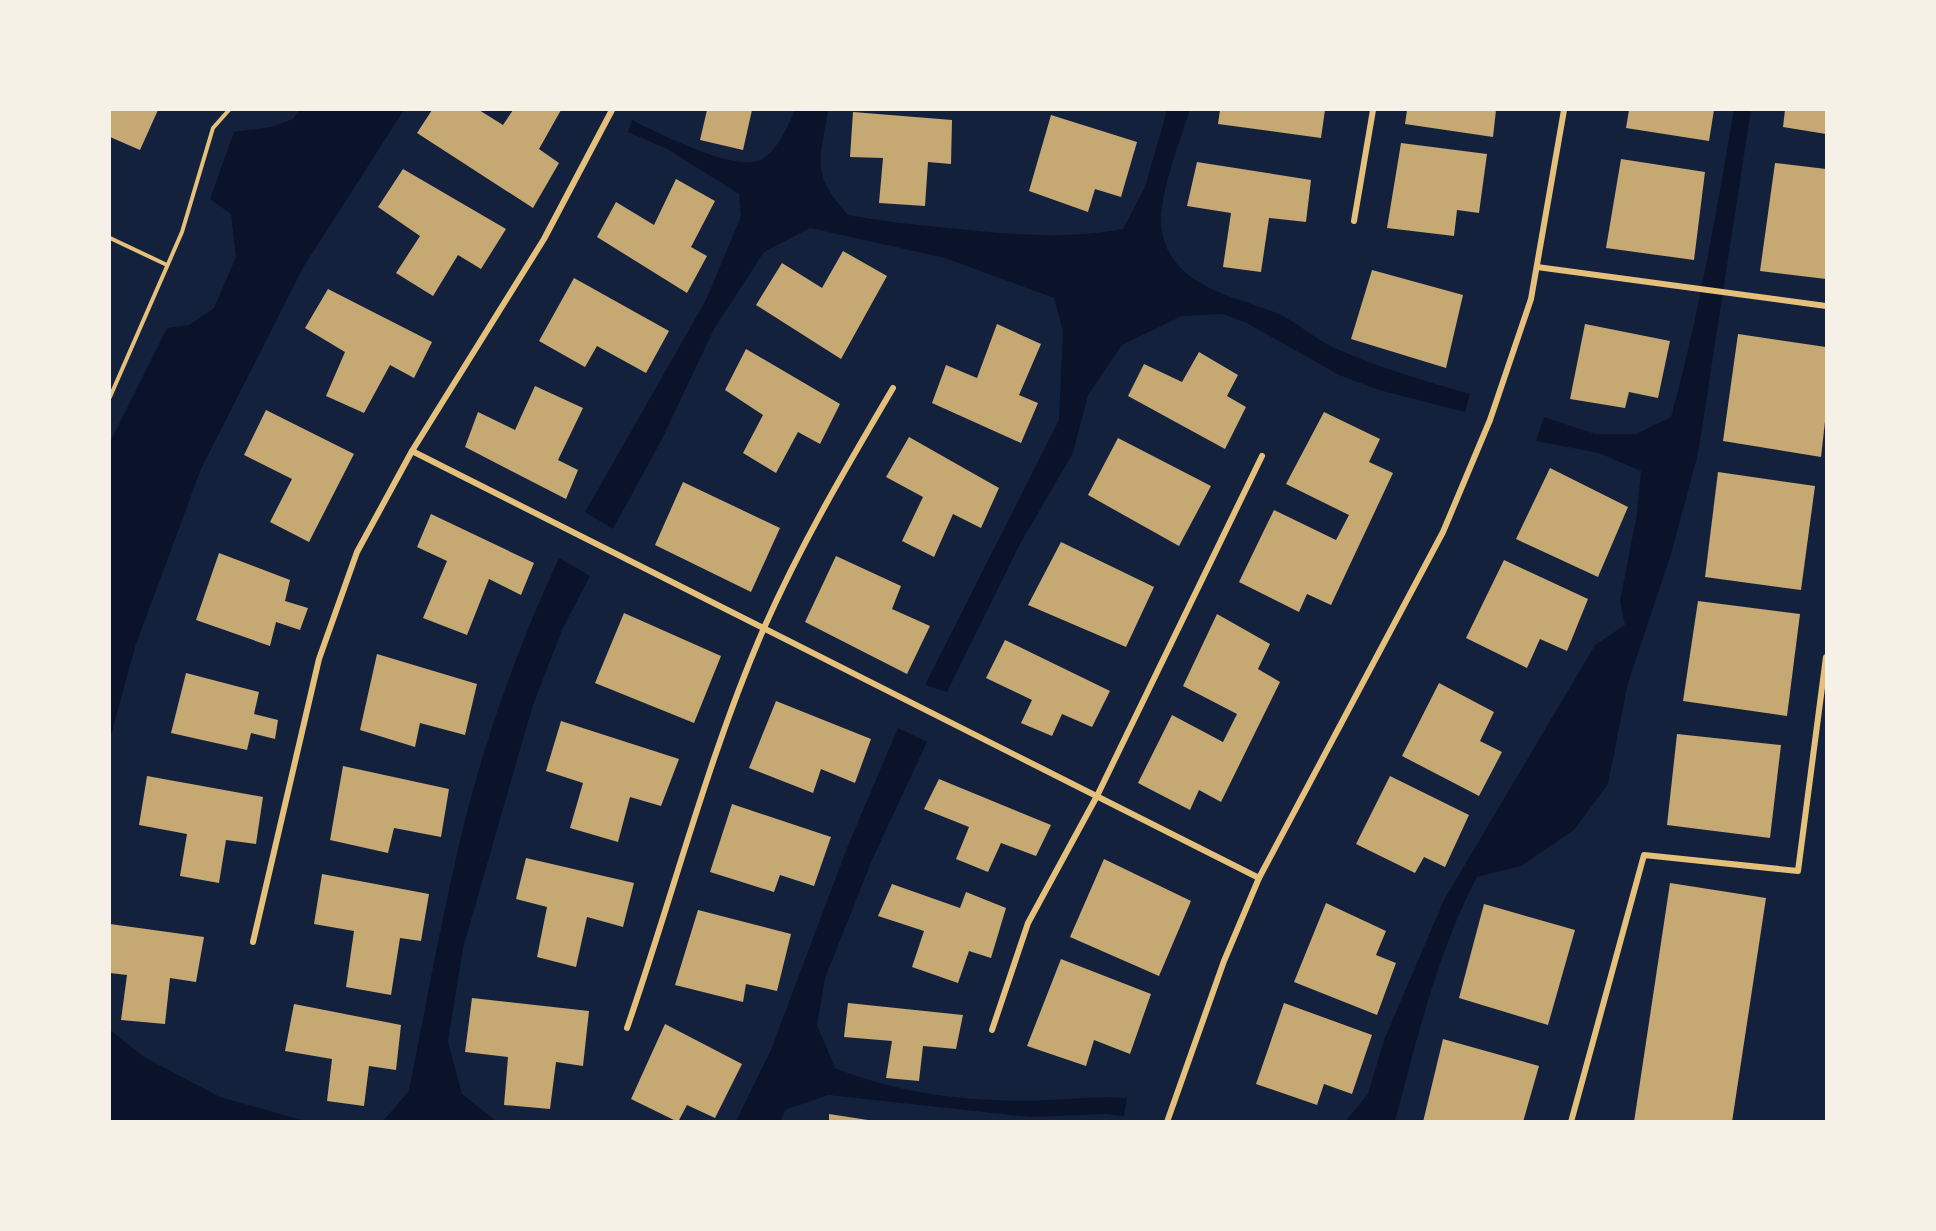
<svg xmlns="http://www.w3.org/2000/svg" width="1936" height="1231" viewBox="0 0 1936 1231" font-family="'Times New Roman',serif">
<rect width="100%" height="100%" fill="#14213d"/>
<g fill="#0b132b">
<polygon points="299,110 404,110 304,266 201,469 135,647 110,739 110,442 167,328 189,325 214,308 236,257 231,214 210,199 234,132 271,127 293,119"/>
<path d="M794,110H828C820,162 810,172 848,215C882,221 915,225 949,228C1007,234 1065,240 1123,229L1145,187L1167,110H1190C1180,141 1156,201 1162,232C1172,286 1233,296 1274,312C1297,321 1315,340 1337,349C1380,368 1425,381 1470,394L1465,412L1379,390L1339,375L1247,323L1223,314L1182,316L1122,345L1088,395L1073,453L1020,544L947,692L925,685L1059,420L1063,331L1054,298L945,258L810,228L764,252L714,329L662,439L613,529L585,512L706,300L741,216L739,194L669,150L628,132L632,120C658,133 731,170 758,161C775,155 789,126 794,110Z"/>
<path d="M1734,110H1751L1698,454L1671,554L1628,683L1608,784L1574,830L1521,866L1477,877C1437,953 1417,1039 1395,1121L1345,1122L1368,1094L1384,1040L1444,900L1595,645L1625,625L1620,601L1637,514L1641,471L1599,453L1536,441L1544,417L1595,434H1636L1671,417C1699,315 1716,213 1734,110Z"/>
<path d="M559,558L590,576L562,630L532,708L463,948L448,1042L462,1094L496,1121H379H383L409,1091C425,1009 440,927 459,845C482,747 516,650 559,558Z"/>
<path d="M898,728L927,742L872,860L825,978L817,1025L835,1068C902,1095 976,1103 1049,1100C1075,1099 1100,1096 1127,1098L1124,1116L1106,1114L1030,1117L828,1095L785,1110L781,1121H736L771,1050L847,848Z"/>
<polygon points="110,1030 144,1057 220,1097 305,1121 110,1121"/>
</g>
<g fill="#c6a872">
<polygon points="110,110 158,110 140,150 110,137"/>
<polygon points="432,110 479,110 503,125 513,110 561,110 539,149 559,163 533,208 417,133"/>
<polygon points="707,110 752,110 743,150 700,140"/>
<polygon points="1220,110 1325,110 1321,138 1218,124"/>
<polygon points="1407,110 1496,110 1493,137 1405,124"/>
<polygon points="1629,110 1714,110 1709,141 1626,128"/>
<polygon points="1785,110 1826,110 1826,134 1783,127"/>
<polygon points="853,112 952,120 951,164 928,162 925,206 879,203 883,158 850,157"/>
<polygon points="1051,115 1137,142 1121,197 1095,189 1088,212 1029,191"/>
<polygon points="1401,143 1487,154 1479,213 1457,210 1454,236 1387,228"/>
<polygon points="1621,159 1705,172 1694,260 1606,248"/>
<polygon points="1197,162 1311,180 1306,222 1269,218 1261,272 1223,267 1231,213 1187,206"/>
<polygon points="1775,163 1826,169 1826,279 1760,271"/>
<polygon points="403,169 506,229 481,269 458,255 433,296 396,273 420,236 378,207"/>
<polygon points="676,179 715,201 691,247 707,256 687,293 597,237 616,202 654,225"/>
<polygon points="843,251 887,276 841,359 756,305 782,263 822,288"/>
<polygon points="1372,270 1463,295 1446,368 1351,339"/>
<polygon points="574,278 669,331 646,373 597,346 585,367 539,341"/>
<polygon points="328,289 432,342 414,378 390,365 364,413 326,396 345,352 305,328"/>
<polygon points="997,324 1041,344 1019,395 1038,403 1021,443 932,403 946,365 977,378"/>
<polygon points="1585,324 1670,341 1658,398 1629,392 1625,408 1570,399"/>
<polygon points="1738,334 1826,347 1826,413 1821,457 1723,441"/>
<polygon points="746,349 840,404 820,444 798,432 776,473 743,453 763,415 725,390"/>
<polygon points="1199,352 1238,375 1227,396 1246,407 1225,449 1128,396 1144,364 1182,382"/>
<polygon points="535,386 583,408 558,460 578,470 566,499 465,447 478,412 515,430"/>
<polygon points="266,410 354,454 309,542 270,522 292,479 244,455"/>
<polygon points="1324,412 1380,439 1369,462 1393,473 1331,605 1307,594 1299,612 1239,582 1274,510 1336,540 1349,515 1286,484"/>
<polygon points="909,437 999,488 981,528 953,514 934,557 902,541 923,497 886,477"/>
<polygon points="1118,438 1211,486 1179,546 1088,495"/>
<polygon points="1550,468 1628,507 1598,577 1516,539"/>
<polygon points="1718,472 1815,486 1801,590 1705,577"/>
<polygon points="683,482 780,528 751,592 655,545"/>
<polygon points="431,514 534,563 521,595 489,579 467,635 423,618 447,561 417,547"/>
<polygon points="1061,542 1154,587 1126,647 1028,605"/>
<polygon points="219,553 290,580 285,601 308,608 300,630 276,622 270,646 196,620"/>
<polygon points="836,556 901,586 892,609 930,626 907,674 805,622"/>
<polygon points="1504,560 1588,599 1567,651 1540,639 1527,668 1466,638"/>
<polygon points="1698,601 1800,614 1787,716 1683,701"/>
<polygon points="624,613 721,656 694,723 595,683"/>
<polygon points="1217,614 1270,644 1258,669 1280,682 1221,802 1199,790 1190,810 1138,783 1172,715 1223,742 1237,714 1183,686"/>
<polygon points="1005,640 1110,691 1092,727 1062,714 1052,736 1021,723 1032,700 986,678"/>
<polygon points="377,654 477,684 465,735 420,723 415,747 360,730"/>
<polygon points="186,673 259,692 254,714 278,720 275,739 251,733 247,750 171,733"/>
<polygon points="1439,683 1494,712 1480,741 1502,752 1479,796 1402,756"/>
<polygon points="776,701 871,739 855,783 821,769 813,793 749,768"/>
<polygon points="561,721 679,759 661,806 630,797 618,842 570,828 583,783 546,771"/>
<polygon points="1677,734 1781,745 1770,838 1667,825"/>
<polygon points="343,766 449,789 441,837 394,828 388,853 330,840"/>
<polygon points="147,776 263,797 256,844 226,840 219,883 180,876 187,834 139,825"/>
<polygon points="1390,776 1469,815 1445,867 1424,857 1415,873 1356,844"/>
<polygon points="939,779 1051,825 1036,856 1001,843 988,872 956,859 969,827 924,809"/>
<polygon points="732,804 831,837 814,886 780,875 774,892 710,872"/>
<polygon points="526,858 634,883 623,927 587,917 576,967 537,957 547,907 516,899"/>
<polygon points="1104,859 1191,901 1159,976 1070,937"/>
<polygon points="322,874 429,894 421,941 400,938 391,995 346,987 354,931 314,924"/>
<polygon points="1670,883 1766,898 1732,1122 1634,1122"/>
<polygon points="892,884 960,908 966,892 1006,908 991,958 969,951 958,983 912,967 924,931 878,916"/>
<polygon points="1326,903 1386,931 1376,955 1396,963 1377,1015 1294,982"/>
<polygon points="1484,904 1575,930 1548,1025 1459,998"/>
<polygon points="698,910 791,934 777,991 746,984 743,1002 675,985"/>
<polygon points="110,924 204,937 196,982 170,978 165,1024 121,1020 127,975 110,973"/>
<polygon points="1061,959 1151,994 1130,1054 1094,1040 1086,1066 1027,1046"/>
<polygon points="472,998 589,1011 583,1066 556,1062 550,1109 504,1105 508,1057 465,1052"/>
<polygon points="848,1003 963,1015 956,1049 923,1046 919,1081 886,1078 892,1041 844,1037"/>
<polygon points="1284,1003 1372,1035 1352,1094 1324,1084 1317,1105 1256,1084"/>
<polygon points="294,1004 401,1025 396,1070 369,1066 364,1106 327,1101 332,1059 285,1051"/>
<polygon points="665,1024 742,1064 715,1118 687,1105 678,1122 631,1099"/>
<polygon points="1443,1039 1539,1066 1523,1122 1423,1122"/>
<polygon points="829,1114 868,1120 868,1122 829,1122"/>
</g>
<g fill="none" stroke-linecap="round" stroke-linejoin="round">
<g stroke="#e5c07b" stroke-width="4">
<polyline points="110,238 167,265"/>
<polyline points="110,397 182,232 213,128 229,110"/>
</g>
<g stroke="#e5c07b" stroke-width="6">
<polyline points="1354,221 1373,110"/>
<polyline points="1537,267 1826,306"/>
<polyline points="412,451 1259,878"/>
<polyline points="253,942 319,659 357,552 412,451 544,239 612,110"/>
<path d="M627,1028C673,895 708,757 764,628C801,544 847,466 893,388"/>
<polyline points="992,1030 1028,923 1097,796 1262,456"/>
<polyline points="1167,1122 1224,961 1259,878 1443,532 1490,420 1531,299 1564,110"/>
<polyline points="1571,1122 1644,855 1798,871 1826,657"/>
</g>
</g>
<rect width="1936" height="1231" fill="none" stroke="#f6f1e7" stroke-width="222"/>
</svg>
